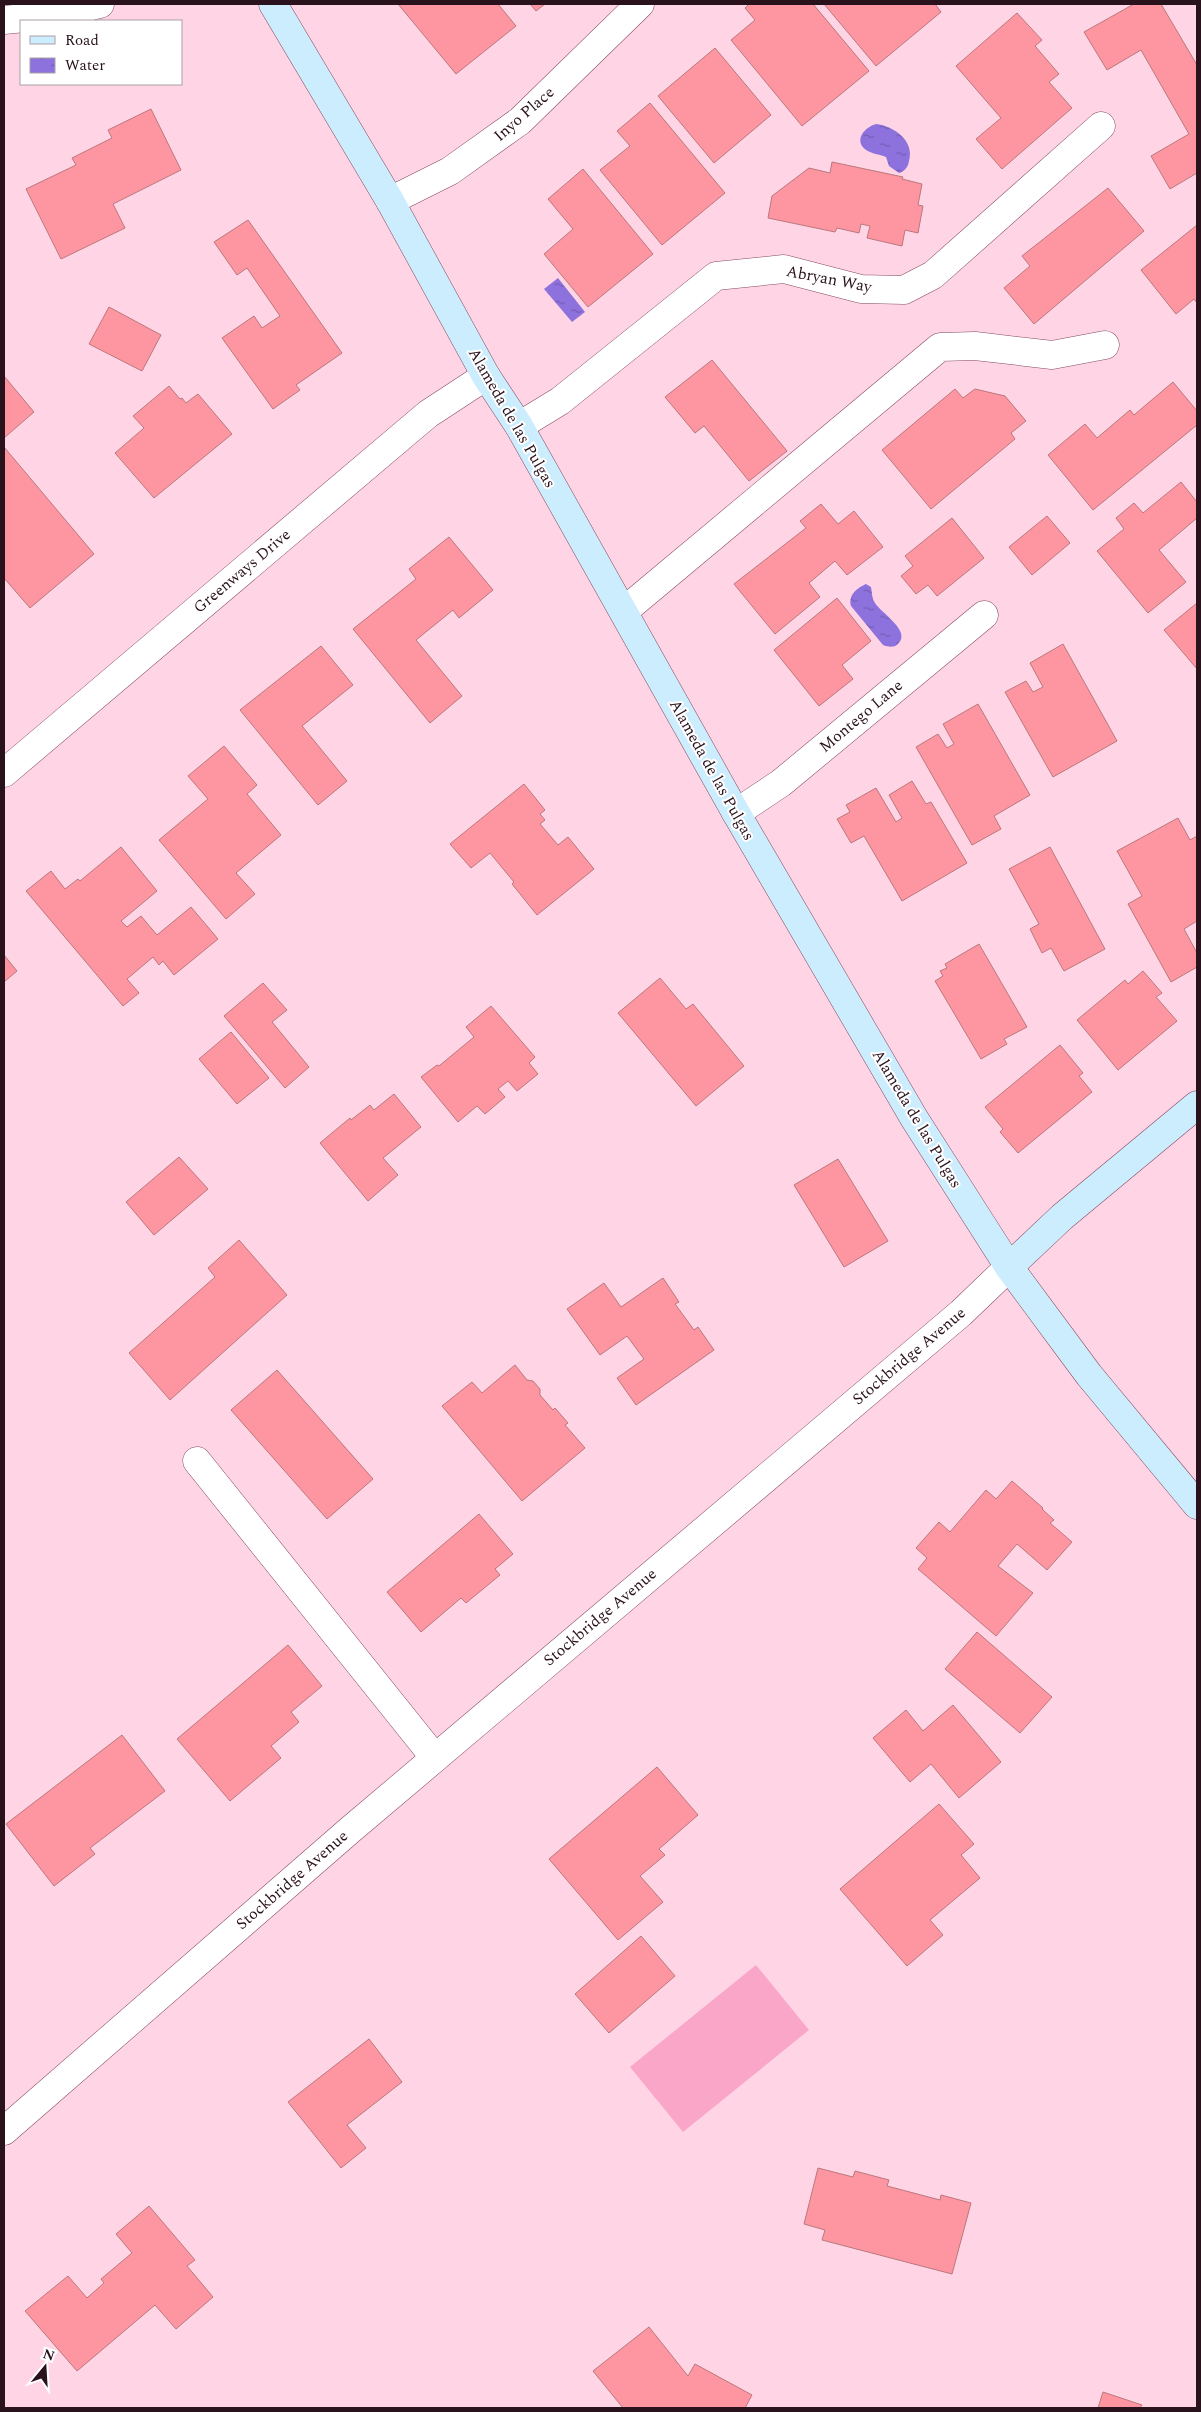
<svg xmlns="http://www.w3.org/2000/svg" width="1201" height="2412" viewBox="0 0 1201 2412" font-family="Spectral,serif">
<defs>
<pattern id="water-ripples" width="26" height="14" patternUnits="userSpaceOnUse" patternTransform="scale(1.25)"><rect width="26" height="14" fill="#8d72dd"/><path d="M2 4q2-2 4 0t4 0M15 11q2-2 4 0t4 0" fill="none" stroke="#735cb3"/></pattern>
</defs>
<rect width="100%" height="100%" fill="#ffd5e5"/>
<polygon fill="#faa6c9" points="756,1965 809,2030 683,2132 630,2067"/>
<g fill="url(#water-ripples)">
<path d="M876,124C894,126 915,141 909,161C908,167 905,171 899,173L889,166L886,157C879,154 872,154 866,150C853,140 865,127 876,124Z"/>
<polygon points="558,278 585,312 572,322 544,289"/>
<path d="M866,584L871,587C872,592 872,599 875,603C881,613 912,631 898,644C894,648 888,647 883,645L851,606C848,595 857,588 866,584Z"/>
</g>
<g fill="#fe96a2" stroke="#ba777d">
<polygon points="398,4 498,4 516,26 456,74"/>
<polygon points="530,4 545,4 536,11"/>
<polygon points="749,4 813,4 869,71 802,126 731,40 755,20 745,8"/>
<polygon points="824,4 935,4 941,12 876,66"/>
<polygon points="1134,4 1161,4 1197,65 1197,173 1170,189 1151,156 1189,134 1141,50 1107,70 1084,32"/>
<polygon points="1017,13 1042,40 1035,46 1059,74 1049,82 1072,108 1002,169 976,139 1001,118 956,66"/>
<polygon points="715,48 771,115 714,163 658,96"/>
<polygon points="650,103 725,193 662,245 600,170 630,146 617,131"/>
<polygon points="151,109 181,170 113,204 125,228 61,259 26,189 76,165 72,158 112,138 108,130"/>
<polygon points="832,162 903,177 902,179 922,184 918,205 923,206 918,233 905,230 902,246 867,238 870,226 861,224 859,233 837,228 835,232 768,218 772,196 809,168 830,173"/>
<polygon points="583,169 653,254 588,307 544,254 573,229 548,199"/>
<polygon points="1108,188 1144,231 1034,324 1004,288 1030,266 1022,256"/>
<polygon points="248,220 342,353 296,385 300,390 273,409 222,338 254,316 262,328 280,316 247,268 237,275 214,242"/>
<polygon points="1197,225 1197,303 1194,299 1176,314 1141,270"/>
<polygon points="109,307 161,335 142,371 89,344"/>
<polygon points="712,360 787,451 749,481 704,426 695,433 665,397"/>
<polygon points="4,376 34,412 4,438"/>
<polygon points="1173,382 1197,411 1197,425 1093,510 1048,455 1085,424 1097,438 1130,410 1134,415"/>
<polygon points="169,386 180,399 182,398 186,403 198,394 232,434 154,498 115,453 144,428 133,416"/>
<polygon points="955,389 963,398 975,389 1005,396 1026,421 1011,433 1015,439 931,509 882,450"/>
<polygon points="4,447 94,554 30,608 4,578"/>
<polygon points="1181,482 1197,502 1197,518 1159,550 1186,582 1148,613 1097,551 1124,529 1116,518 1134,503 1143,513"/>
<polygon points="821,504 838,524 854,511 883,547 847,575 835,561 809,583 820,597 775,634 734,584 806,528 800,521"/>
<polygon points="1047,516 1070,543 1032,575 1009,547"/>
<polygon points="952,518 984,558 937,596 928,585 916,594 901,576 913,566 905,556"/>
<polygon points="449,537 493,590 459,618 453,610 416,640 462,696 430,723 353,629 416,579 409,569"/>
<polygon points="837,598 871,641 842,665 853,679 819,706 774,650"/>
<polygon points="1197,603 1197,669 1164,630"/>
<polygon points="1063,644 1117,741 1053,777 1005,692 1026,681 1033,692 1043,687 1030,663"/>
<polygon points="321,646 353,685 302,726 347,781 318,805 240,710"/>
<polygon points="978,704 1030,795 994,816 1001,829 972,845 916,747 938,734 947,748 954,744 943,724"/>
<polygon points="224,746 257,785 247,794 281,835 236,873 255,894 226,919 159,840 208,799 188,776"/>
<polygon points="912,781 926,804 931,802 967,863 902,901 864,836 851,843 837,819 850,812 846,805 876,788 896,822 902,818 889,795"/>
<polygon points="524,784 545,810 540,814 545,820 540,824 558,845 568,837 594,869 537,915 512,884 514,882 490,853 471,868 450,844"/>
<polygon points="1178,818 1190,840 1197,836 1197,921 1184,929 1197,953 1197,967 1171,982 1128,904 1142,896 1117,851"/>
<polygon points="121,847 157,891 121,921 127,927 141,916 157,935 191,907 218,939 174,975 163,961 159,965 153,957 127,979 139,993 123,1006 26,891 51,871 65,889 78,879 80,881"/>
<polygon points="1050,847 1105,949 1064,971 1051,948 1042,953 1030,929 1039,924 1009,869"/>
<polygon points="979,944 1027,1027 1004,1039 1007,1044 981,1059 935,981 943,976 940,971 947,968 945,964"/>
<polygon points="4,955 17,971 4,982"/>
<polygon points="1143,971 1162,993 1156,997 1177,1021 1118,1070 1077,1020 1125,980 1128,984"/>
<polygon points="660,978 686,1009 693,1004 744,1066 696,1106 618,1013"/>
<polygon points="263,983 287,1010 272,1022 309,1067 285,1088 224,1016"/>
<polygon points="491,1006 535,1057 529,1063 538,1074 517,1091 508,1081 498,1089 505,1097 485,1114 477,1106 458,1122 421,1077 437,1065 439,1066 474,1037 466,1027"/>
<polygon points="231,1032 269,1078 237,1104 199,1059"/>
<polygon points="1060,1045 1083,1073 1079,1076 1092,1092 1018,1153 1000,1132 1003,1129 985,1107"/>
<polygon points="394,1094 421,1127 383,1158 398,1175 368,1201 320,1143 350,1118 351,1120 370,1105 374,1110"/>
<polygon points="179,1157 208,1189 154,1235 126,1202"/>
<polygon points="838,1159 888,1241 844,1267 794,1185"/>
<polygon points="239,1240 287,1295 170,1400 129,1353 215,1277 208,1268"/>
<polygon points="663,1278 679,1302 675,1304 694,1330 698,1327 714,1350 636,1405 617,1378 644,1359 627,1336 600,1355 567,1309 604,1283 621,1307"/>
<polygon points="515,1365 527,1380 533,1381 540,1389 540,1395 553,1410 555,1408 568,1423 565,1425 585,1448 522,1501 442,1406 472,1382 482,1393"/>
<polygon points="277,1370 373,1479 327,1519 231,1410"/>
<polygon points="1012,1481 1043,1508 1042,1509 1054,1520 1050,1523 1072,1542 1047,1570 1017,1544 998,1566 1033,1593 996,1636 918,1569 927,1558 916,1548 939,1522 950,1532 986,1490 996,1499"/>
<polygon points="479,1514 513,1554 495,1569 500,1575 466,1603 461,1598 421,1632 387,1592"/>
<polygon points="977,1632 1052,1697 1020,1733 945,1669"/>
<polygon points="288,1645 322,1686 291,1712 299,1722 271,1746 281,1758 230,1801 177,1739"/>
<polygon points="953,1705 1001,1762 959,1798 931,1764 910,1782 873,1738 906,1710 923,1731"/>
<polygon points="122,1735 165,1791 90,1848 95,1854 54,1886 6,1824"/>
<polygon points="657,1767 698,1815 659,1849 665,1855 640,1876 663,1902 618,1940 549,1859"/>
<polygon points="939,1804 974,1844 961,1855 980,1878 930,1920 943,1935 907,1966 840,1889"/>
<polygon points="641,1936 675,1976 609,2033 575,1994"/>
<polygon points="369,2039 402,2082 347,2125 366,2148 341,2168 288,2102"/>
<polygon points="818,2168 853,2177 855,2171 889,2180 887,2186 940,2200 941,2195 971,2203 952,2274 822,2240 825,2230 804,2224"/>
<polygon points="149,2206 195,2260 187,2266 213,2297 176,2329 155,2305 77,2371 25,2311 68,2276 87,2298 104,2283 101,2279 132,2253 116,2234"/>
<polygon points="649,2327 688,2376 695,2364 752,2395 745,2408 623,2408 593,2371"/>
<polygon points="1103,2392 1142,2405 1140,2408 1098,2408"/>
</g>
<g fill="none" stroke-linecap="round" stroke-linejoin="round">
<g stroke="#844a63" stroke-width="29">
<g id="street">
<polyline points="4,20 55,15 100,4"/>
<polyline points="390,201 450,171 520,121 640,4"/>
<polyline points="519,426 560,401 716,276 784,269 861,289 904,290 933,275 1101,126"/>
<polyline points="624,611 940,347 975,346 1052,355 1105,345"/>
<polyline points="4,773 428,414 486,376"/>
<polyline points="736,813 781,783 984,615"/>
<polyline points="197,1461 435,1758"/>
<polyline points="4,2131 350,1830 961,1313 1009,1267"/>
</g>
</g>
<g stroke="#844a63" stroke-width="29">
<g id="secondary">
<polyline points="273,4 390,201 486,376 519,426 736,813 914,1118 1009,1267 1089,1375 1197,1505"/>
<polyline points="1009,1267 1062,1217 1197,1105"/>
</g>
</g>
<use href="#street" stroke="#fff" stroke-width="28"/>
<use href="#secondary" stroke="#ccedfd" stroke-width="28"/>
</g>
<g text-anchor="middle" dominant-baseline="central" stroke-width="4" stroke-linejoin="round" paint-order="stroke">
<g font-size="16" fill="#2a121d" stroke="#fff">
<text transform="translate(524 114) rotate(-41)">Inyo Place</text>
<text transform="translate(829 279) rotate(11)">Abryan Way</text>
<text transform="translate(512 418) rotate(60)">Alameda de las Pulgas</text>
<text transform="translate(242 571) rotate(-40)">Greenways Drive</text>
<text transform="translate(861 716) rotate(-40)">Montego Lane</text>
<text transform="translate(712 770) rotate(61)">Alameda de las Pulgas</text>
<text transform="translate(917 1119) rotate(59)">Alameda de las Pulgas</text>
<text transform="translate(909 1356) rotate(-40)">Stockbridge Avenue</text>
<text transform="translate(600 1617) rotate(-40)">Stockbridge Avenue</text>
<text transform="translate(292 1880) rotate(-41)">Stockbridge Avenue</text>
</g>
</g>
<rect width="1201" height="2412" fill="none" stroke="#2a121d" stroke-width="10"/>
<rect x="20" y="20" width="162" height="65" fill="#ffffff" stroke="#aaa0a5"/>
<rect x="30" y="36" width="25" height="8" fill="#ccedfd" stroke="#aaa0a5"/>
<text x="65" y="45" font-size="15" fill="#2a121d">Road</text>
<rect x="30" y="58" width="25" height="15" fill="url(#water-ripples)" stroke="#aaa0a5"/>
<text x="65" y="70" font-size="15" fill="#2a121d">Water</text>
<g transform="translate(45 2367) rotate(18)" stroke="#ffffff" stroke-width="4" paint-order="stroke">
<path d="M0-4L9 19L0 12L-9 19Z" fill="#2a121d"/>
<text y="-8" font-size="14" font-weight="bold" text-anchor="middle" fill="#2a121d">N</text>
</g>
</svg>
